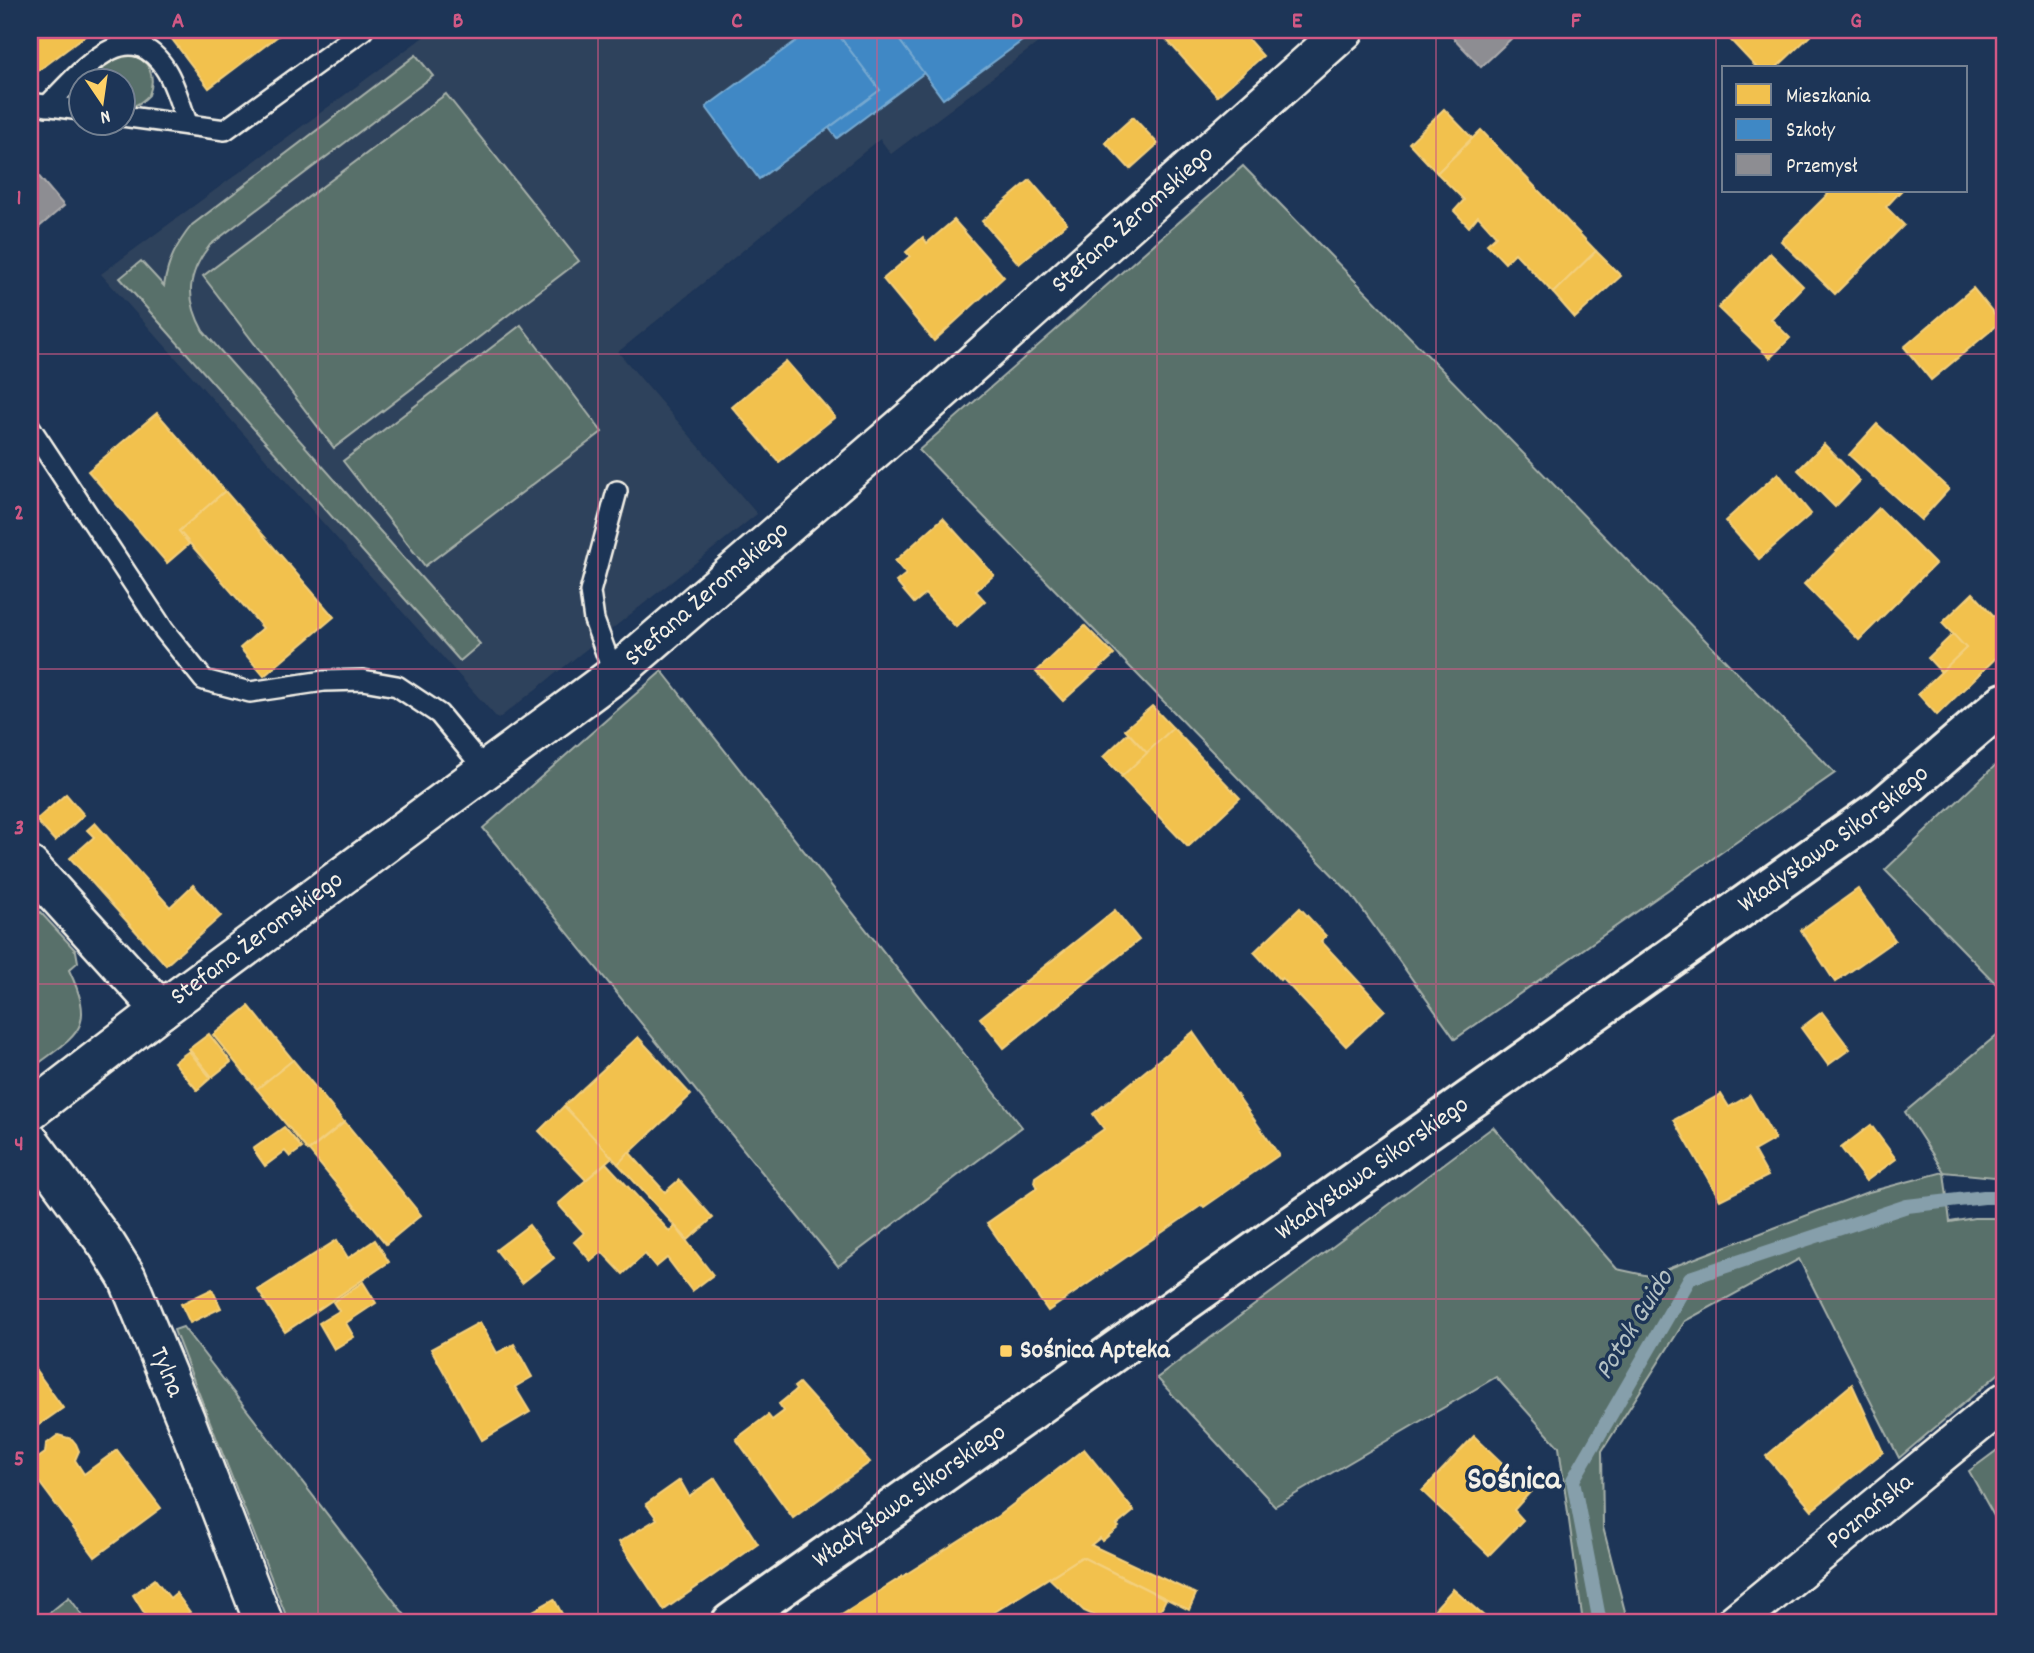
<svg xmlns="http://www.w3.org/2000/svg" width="2034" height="1653" viewBox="0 0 2034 1653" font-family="Dekko,sans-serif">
<rect width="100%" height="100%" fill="#1d3557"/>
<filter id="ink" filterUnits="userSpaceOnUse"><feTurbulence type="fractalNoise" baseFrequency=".0143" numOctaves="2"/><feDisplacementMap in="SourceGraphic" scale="14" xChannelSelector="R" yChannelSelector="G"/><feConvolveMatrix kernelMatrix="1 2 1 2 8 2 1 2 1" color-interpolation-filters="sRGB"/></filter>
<g filter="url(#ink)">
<polygon fill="#2f425b" points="433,30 1055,30 891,154 880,139 618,352 757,514 498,719 101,274"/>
<g fill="#596f6a" stroke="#a6b0a9" stroke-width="2">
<path d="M129,54C150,59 156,76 149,95C141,103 134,108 123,107L122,80H99C102,61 111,58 129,54Z"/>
<path d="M416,55L433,76L210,245C187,274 185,298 203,331L480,644L460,661L120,278L141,261L164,286C168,261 176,245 192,225Z"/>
<polygon points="446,94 579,261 334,448 203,276"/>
<polygon points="1243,166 1835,773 1455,1039 1351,894 919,450"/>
<polygon points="521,325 602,432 425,566 343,461"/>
<polygon points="662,671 1022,1127 838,1266 483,828"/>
<polygon points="2004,757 2004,992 1885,870"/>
<path d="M30,901L76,951L78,962L69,970C98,1031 76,1034 30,1070Z"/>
<polygon points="2004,1029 2004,1178 1944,1172 1950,1222 1974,1218 2004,1218 2004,1369 1899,1458 1799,1259 1685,1321 1602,1451 1603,1527 1628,1623 1583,1623 1559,1447 1496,1377 1275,1506 1157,1378 1493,1127 1617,1269 1649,1276 1865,1193 1944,1172 1905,1112"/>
<polygon points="183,1327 411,1623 289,1623 174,1330"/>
<polygon points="2004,1445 2004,1534 1969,1471"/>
<polygon points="69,1597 88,1623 37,1623"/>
</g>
<g fill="#f2c14e" stroke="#f3cf7c" stroke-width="2">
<polygon points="30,30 93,30 34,74 30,68"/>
<polygon points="165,30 286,30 209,88"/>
<polygon points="1174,30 1240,30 1263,56 1217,96 1165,38"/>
<polygon points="1721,30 1806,30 1811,35 1776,68 1757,68"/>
<polygon points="1444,109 1472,138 1437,173 1409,143"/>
<polygon points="1133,117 1158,144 1130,169 1105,142"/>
<polygon points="1481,130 1596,251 1553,293 1515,253 1505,263 1487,244 1496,236 1478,216 1469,227 1454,211 1464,200 1437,173"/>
<polygon points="1030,180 1067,223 1019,264 982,221"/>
<polygon points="1831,191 1901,191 1886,207 1904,225 1835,294 1781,241"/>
<polygon points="954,220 1004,277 934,341 883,279 910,256 906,252 923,237 927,243"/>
<polygon points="1596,251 1621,276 1575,318 1553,293"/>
<polygon points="1770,253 1803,286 1771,319 1790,338 1770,358 1718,308"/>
<polygon points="1973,288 2001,322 1931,380 1904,347"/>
<polygon points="786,361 835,417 779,462 732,407"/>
<polygon points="157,413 225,491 179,531 189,544 167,563 88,471"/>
<polygon points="1877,424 1949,489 1921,520 1849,455"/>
<polygon points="1824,444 1860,481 1835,507 1798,470"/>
<polygon points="1778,473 1811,514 1759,559 1725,521"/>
<polygon points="225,491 334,617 264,676 240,648 263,628 179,531"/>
<polygon points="1879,508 1935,564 1859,640 1804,584"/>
<polygon points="943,518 994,575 976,591 985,601 956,627 925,594 914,603 896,582 906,574 895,561"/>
<polygon points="1973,593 2004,627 2004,650 1937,715 1918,694 1966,648 1942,623"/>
<polygon points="1085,626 1114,655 1063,701 1036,672"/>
<polygon points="1953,634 1966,648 1941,672 1928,658"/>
<polygon points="1152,706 1173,728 1147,753 1125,729"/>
<polygon points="1173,728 1240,798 1188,847 1121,777"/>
<polygon points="1128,733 1147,753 1122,776 1103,757"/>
<polygon points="66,794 84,815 55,841 36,820"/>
<polygon points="95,823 170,907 193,885 221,916 166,965 70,858 94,837 87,830"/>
<polygon points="1858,889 1895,940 1835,982 1801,930"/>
<polygon points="1300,908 1326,936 1321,941 1385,1010 1346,1046 1282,978 1280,980 1254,952"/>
<polygon points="1115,910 1139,940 1004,1048 980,1018"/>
<polygon points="249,1006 293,1060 257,1089 213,1035"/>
<polygon points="1822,1012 1850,1049 1828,1065 1801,1028"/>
<polygon points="1193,1032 1279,1155 1204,1207 1202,1205 1048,1311 987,1223 1037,1188 1034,1182 1035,1177 1104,1129 1093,1114"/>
<polygon points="209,1034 231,1062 212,1077 189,1049"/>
<polygon points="638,1037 691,1095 618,1164 564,1106"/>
<polygon points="189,1051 211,1078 197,1090 174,1062"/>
<polygon points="293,1060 344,1122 308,1151 257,1089"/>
<polygon points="1721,1094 1729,1107 1750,1095 1775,1139 1754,1151 1768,1176 1720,1200 1674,1120"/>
<polygon points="564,1106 612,1157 586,1180 539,1131"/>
<polygon points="345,1122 421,1215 386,1244 309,1151"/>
<polygon points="1871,1125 1896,1159 1866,1181 1841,1148"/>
<polygon points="284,1127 302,1148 290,1157 285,1151 265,1166 253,1149"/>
<polygon points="629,1152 665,1192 679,1180 713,1218 688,1240 618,1164"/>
<polygon points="606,1163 670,1232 675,1226 713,1275 692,1291 667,1258 656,1267 645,1254 623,1274 602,1252 591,1261 574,1242 584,1233 558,1204"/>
<polygon points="529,1225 554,1258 522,1283 496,1250"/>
<polygon points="337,1240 348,1258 375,1240 389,1262 285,1332 258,1290"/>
<polygon points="363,1282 376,1303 346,1323 354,1337 334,1349 319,1323 339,1311 333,1302"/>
<polygon points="212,1289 221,1308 190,1323 181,1304"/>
<polygon points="480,1322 497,1353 514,1344 532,1377 515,1387 530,1412 482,1440 431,1349"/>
<polygon points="30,1362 63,1408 30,1431"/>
<polygon points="799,1383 870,1462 793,1518 736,1439 768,1415 772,1420 784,1411 779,1404 796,1390 794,1387"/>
<polygon points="1852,1384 1883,1452 1812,1510 1766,1456"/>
<polygon points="58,1435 72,1439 76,1444 79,1451 75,1460 84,1474 117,1450 161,1508 95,1557 30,1470 30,1464 45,1453 46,1444"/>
<polygon points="1474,1436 1519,1479 1522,1475 1534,1488 1514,1510 1523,1520 1489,1555 1422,1491"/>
<polygon points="1084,1449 1134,1511 1117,1525 1119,1527 1102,1541 1100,1538 1091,1545 1196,1594 1189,1610 1082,1557 977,1623 829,1623 998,1516"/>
<polygon points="715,1478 758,1544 664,1610 619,1542 657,1519 646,1504 680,1480 689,1496"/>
<polygon points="1082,1557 1166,1599 1154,1623 1111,1623 1084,1611 1049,1578"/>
<polygon points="155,1579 170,1598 176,1593 190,1612 182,1618 186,1623 151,1623 146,1616 133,1595"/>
<polygon points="1453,1589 1492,1623 1422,1623"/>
<polygon points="554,1599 567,1623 526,1623 522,1617"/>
</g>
<g fill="#3f88c5" stroke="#75a8d0" stroke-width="2">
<polygon points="811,30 835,30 880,90 759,179 706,107"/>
<polygon points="835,30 892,30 924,73 837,138 829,128 880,90"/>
<polygon points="892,30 1037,30 943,99"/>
</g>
<g fill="#8d8d92" stroke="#acabac" stroke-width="2">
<polygon points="1455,30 1507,30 1514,36 1481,67 1450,34"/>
<polygon points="30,166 64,206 38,228 30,218"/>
</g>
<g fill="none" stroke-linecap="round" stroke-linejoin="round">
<polyline stroke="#869fab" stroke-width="14" points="1600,1623 1573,1480 1690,1278 1907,1206 1984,1197 2004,1197"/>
<g stroke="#f4f1e8" stroke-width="24">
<g id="service">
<polyline points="30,103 80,110"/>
<path d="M47,106C78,75 128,9 166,70C176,86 181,108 188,125"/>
<polyline points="122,116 225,130 363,30"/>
<polyline points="30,427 164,630 204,680 250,692 324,681 363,680 397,686 439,714 486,771"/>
<polyline points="614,675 594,620 590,592 617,491"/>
</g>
</g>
<g stroke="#f4f1e8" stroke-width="42">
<g id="minor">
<polyline points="30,866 161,1010"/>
<path id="s1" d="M30,1111L161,1010L614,675L913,417L1345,30"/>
<path id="s2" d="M30,1141L107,1245L127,1277L185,1418L264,1623"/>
<path id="s3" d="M1735,1623L2004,1402"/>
</g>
</g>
<g stroke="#f4f1e8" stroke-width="44">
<g id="tertiary">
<path id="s4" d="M731,1623L1882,808L2004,703"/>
</g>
</g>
<use href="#service" stroke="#1d3557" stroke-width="19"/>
<use href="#minor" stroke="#1d3557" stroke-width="37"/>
<use href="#tertiary" stroke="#1d3557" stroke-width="38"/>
</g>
</g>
<path fill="none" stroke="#d15985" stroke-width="2" stroke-opacity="0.55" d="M318,30V1623M598,30V1623M877,30V1623M1157,30V1623M1436,30V1623M1716,30V1623M30,354H2004M30,669H2004M30,984H2004M30,1299H2004"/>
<rect fill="#ffd166" stroke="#1d3557" stroke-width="2.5" x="999" y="1344" width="14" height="14" rx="3.5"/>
<g text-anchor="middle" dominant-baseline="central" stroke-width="7" stroke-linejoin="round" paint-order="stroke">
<g font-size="26" fill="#f4f1e8" stroke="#1d3557">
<text stroke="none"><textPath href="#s1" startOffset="1419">Stefana Żeromskiego</textPath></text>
<text stroke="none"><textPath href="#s1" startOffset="852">Stefana Żeromskiego</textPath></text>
<text stroke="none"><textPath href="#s4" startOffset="1353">Władysława Sikorskiego</textPath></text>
<text stroke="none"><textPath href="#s1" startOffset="285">Stefana Żeromskiego</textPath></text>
<text stroke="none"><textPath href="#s4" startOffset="786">Władysława Sikorskiego</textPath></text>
<text stroke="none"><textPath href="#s2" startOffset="270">Tylna</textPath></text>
<text stroke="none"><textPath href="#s4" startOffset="219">Władysława Sikorskiego</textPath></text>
<text stroke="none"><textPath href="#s3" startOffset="175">Poznańska</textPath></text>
</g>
<g font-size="26" font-weight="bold" fill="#f4f1e8" stroke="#1d3557" text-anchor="start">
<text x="1020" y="1351">Sośnica Apteka</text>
</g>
<g font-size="28" font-style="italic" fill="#b4c1c4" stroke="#1d3557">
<text transform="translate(1636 1326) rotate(-58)">Potok Guido</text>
</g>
<g font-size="33" font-weight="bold" fill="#f4f1e8" stroke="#1d3557">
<text x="1514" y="1481">Sośnica</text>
</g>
</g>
<rect width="2034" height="1653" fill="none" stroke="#1d3557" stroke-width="77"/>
<rect x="1722" y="66" width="245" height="126" fill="#1d3557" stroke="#738091" stroke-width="2"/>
<rect x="1736" y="84" width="35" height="21" fill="#f2c14e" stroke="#738091" stroke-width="2"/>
<text x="1786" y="102" font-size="21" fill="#f4f1e8">Mieszkania</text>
<rect x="1736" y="119" width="35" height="21" fill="#3f88c5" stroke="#738091" stroke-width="2"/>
<text x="1786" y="136" font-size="21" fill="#f4f1e8">Szkoły</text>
<rect x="1736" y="154" width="35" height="21" fill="#8d8d92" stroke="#738091" stroke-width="2"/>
<text x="1786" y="172" font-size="21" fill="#f4f1e8">Przemysł</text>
<g transform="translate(102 102) rotate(167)"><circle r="33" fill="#1d3557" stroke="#738091" stroke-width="2"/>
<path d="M0-5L12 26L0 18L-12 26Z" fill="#ffd166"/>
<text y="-10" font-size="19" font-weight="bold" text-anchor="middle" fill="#f4f1e8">N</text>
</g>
<rect x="38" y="38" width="1958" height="1576" fill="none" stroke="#d15985" stroke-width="2.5"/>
<g font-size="23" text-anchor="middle" font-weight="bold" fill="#d15985">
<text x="178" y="27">A</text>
<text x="458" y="27">B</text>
<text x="737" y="27">C</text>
<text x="1017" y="27">D</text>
<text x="1297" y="27">E</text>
<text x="1576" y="27">F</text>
<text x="1856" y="27">G</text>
<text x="19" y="204">1</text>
<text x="19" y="519">2</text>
<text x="19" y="834">3</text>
<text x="19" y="1150">4</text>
<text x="19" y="1465">5</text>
</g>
</svg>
